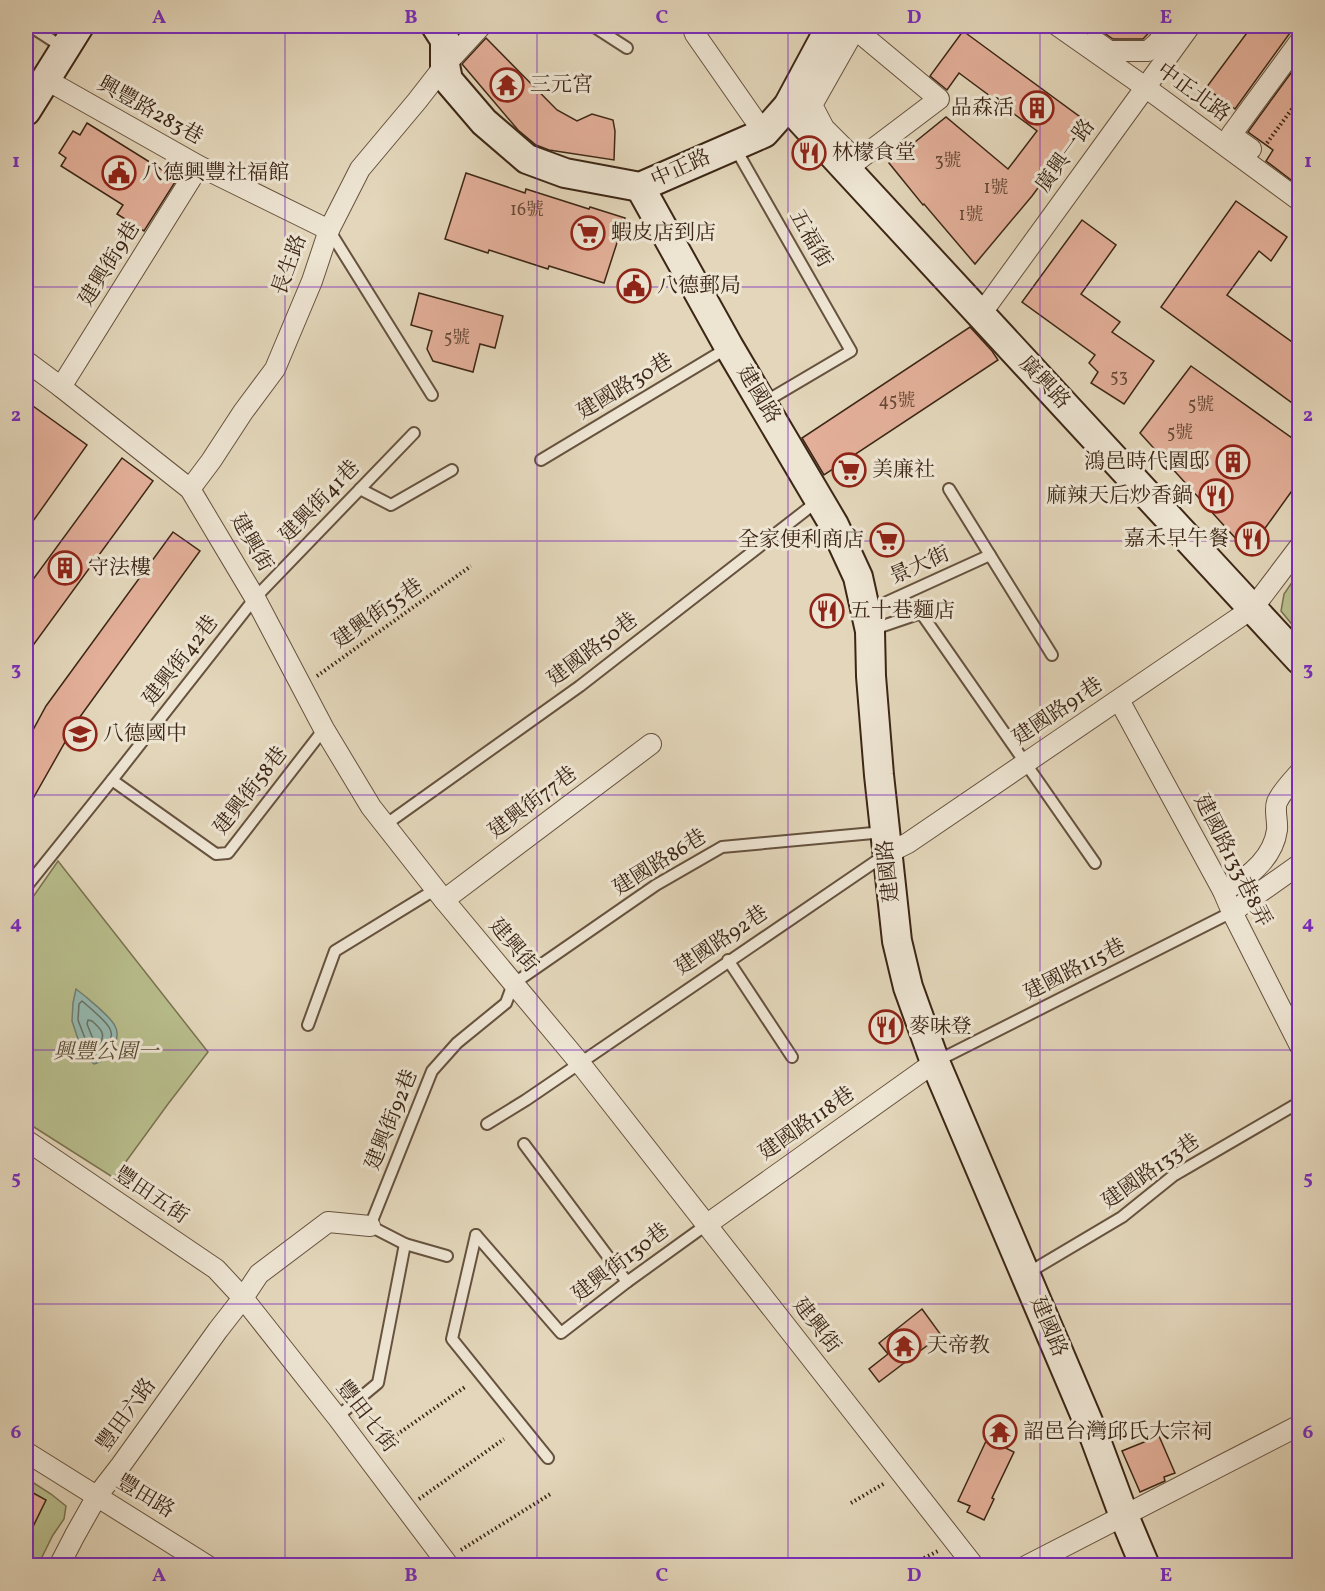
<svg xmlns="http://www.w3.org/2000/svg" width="1325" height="1591" viewBox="0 0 1325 1591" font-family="Vollkorn,'Noto Serif TC',serif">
<rect width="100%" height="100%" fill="#e3d6ba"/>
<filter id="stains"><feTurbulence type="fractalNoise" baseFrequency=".00333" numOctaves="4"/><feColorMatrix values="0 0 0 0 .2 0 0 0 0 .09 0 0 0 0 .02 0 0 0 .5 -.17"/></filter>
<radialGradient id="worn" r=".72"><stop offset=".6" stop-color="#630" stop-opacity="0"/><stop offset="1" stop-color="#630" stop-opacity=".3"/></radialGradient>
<g fill="#b8bd8c" stroke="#7a7250" stroke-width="1.5">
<polygon points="1299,572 1300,633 1299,633 1281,611 1284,594"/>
<polygon points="58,861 208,1052 168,1104 114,1178 26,1122 26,907"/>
<polygon points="26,1478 51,1494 66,1506 64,1519 53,1535 38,1565 26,1565"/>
</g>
<path fill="#95b9b1" stroke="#717e73" stroke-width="1.5" d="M76,989C84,995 111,1017 115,1026C121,1037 113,1053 103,1060C101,1062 97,1063 94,1064L87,1058L80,1045L72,1021L73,1003Z"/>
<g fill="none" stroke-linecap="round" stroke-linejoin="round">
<g stroke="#687063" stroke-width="1.5">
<path d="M82,1001C88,1006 107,1022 110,1029C115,1039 105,1052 96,1057L91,1054L78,1020L79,1004Z"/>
<path d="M88,1020L92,1021C100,1028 108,1035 98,1045L95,1044L87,1024Z"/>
</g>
</g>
<g fill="#e3af99" stroke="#3c2615" stroke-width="1.5">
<polygon points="1079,26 1155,26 1143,39 1113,39 1101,31 1096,29 1088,32"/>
<polygon points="1252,26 1295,26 1235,109 1206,88"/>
<polygon points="963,31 1087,122 1032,196 975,264 924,204 923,205 889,163 946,117 1008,169 1037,131 959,73 947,90 930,76"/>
<polygon points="486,38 557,110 577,121 592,114 613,120 615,131 614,160 549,150 536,145 518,130 462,64"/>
<polygon points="1299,62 1299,186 1266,161 1273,150 1248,132"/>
<polygon points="87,123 177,179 144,231 117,214 123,205 61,166 66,158 59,153 73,131 80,135"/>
<polygon points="466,173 525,193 526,189 589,209 590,207 625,218 604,283 549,266 548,269 489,250 488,253 445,239"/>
<polygon points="1236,201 1287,237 1271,261 1259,251 1227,295 1299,347 1299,408 1161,307"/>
<polygon points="1082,220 1116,245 1081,294 1120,322 1112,332 1154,361 1124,404 1091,383 1098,372 1089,363 1095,355 1022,302"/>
<polygon points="419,293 503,316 495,348 480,344 473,372 433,361 427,349 432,331 411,325"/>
<polygon points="970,327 992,351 998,360 824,475 802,438"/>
<polygon points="1191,366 1299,443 1299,481 1248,552 1140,433"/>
<polygon points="26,401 87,445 26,531"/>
<polygon points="122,458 153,481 26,655 26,589"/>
<polygon points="173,532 200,551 77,721 26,811 26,743 46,706"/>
<polygon points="922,1309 941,1335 879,1382 869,1369 888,1354 879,1343"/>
<polygon points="1159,1436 1175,1473 1164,1477 1165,1481 1140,1492 1122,1451"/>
<polygon points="987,1439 1014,1452 992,1498 994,1499 984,1520 967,1512 970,1506 958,1501"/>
<polygon points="26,1489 46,1500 26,1541"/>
</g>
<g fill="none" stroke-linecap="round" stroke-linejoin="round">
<g stroke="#66523e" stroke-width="14">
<g id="lane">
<polyline points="30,26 64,48"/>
<polyline points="593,26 627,48"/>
<polyline points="734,146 851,351 763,403"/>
<polyline points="329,230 432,395"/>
<polyline points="541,460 729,347"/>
<polyline points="360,489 391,505 452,470"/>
<polyline points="949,489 1052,655"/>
<polyline points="867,611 990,555"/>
<polyline points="871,630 921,613 1095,863"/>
<polyline points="112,780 216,854 228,853 324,729"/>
<polyline points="385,825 580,686 819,500"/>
<polyline points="26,887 112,780 255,598 414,433"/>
<polyline points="728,960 792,1057"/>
<polyline points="308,1025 335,951 436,889"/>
<polyline points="937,1061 1232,912"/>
<polyline points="487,1124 526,1100 885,855"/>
<polyline points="524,1144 627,1282"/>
<polyline points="476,1235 561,1333 627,1282 706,1225"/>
<polyline points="476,1235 452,1339 548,1458"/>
<polyline points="447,1256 405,1244 370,1226 432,1071 457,1043 506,1003 513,984 656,885 722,847 884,832"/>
<polyline points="1026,1274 1122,1217 1173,1176 1300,1102"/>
<polyline points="337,1417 378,1383 405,1244"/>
</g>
</g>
<g stroke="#66523e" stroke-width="22">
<g id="street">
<polyline points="692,26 695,34 764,133"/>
<polyline points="1058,26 1145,87 1300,201"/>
<polygon points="855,29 939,99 857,161 824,128 812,105"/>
<polyline points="1095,41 1109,51 1148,51 1157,43 1170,26"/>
<polyline points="45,79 199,166 329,230"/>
<polyline points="1251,149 1231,135 1300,41"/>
<polyline points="981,314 1190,26"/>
<polyline points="26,361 61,387 190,489 255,598 324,729 371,807 444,900 579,1062 974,1566"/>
<polyline points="61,387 199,166"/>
<polyline points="190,489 211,461 243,412 275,369 312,281 329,230 360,169 417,101 445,65 481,26"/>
<polyline points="1119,700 1223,891 1232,912 1300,1046"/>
<polyline points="888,853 908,843 1253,608 1300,546"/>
<path d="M1223,891C1248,878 1273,859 1277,830C1278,821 1274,810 1277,802C1282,791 1292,781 1300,772"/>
<polyline points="444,900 651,744"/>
<polyline points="1232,912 1300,864"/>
<polyline points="26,1140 216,1269 243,1298 337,1417 449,1566"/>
<polyline points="706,1225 935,1062"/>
<polyline points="26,1452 208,1566"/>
<polyline points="59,1566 75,1535 97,1496 121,1465 218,1330 243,1298 259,1274 328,1222 370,1226"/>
<polyline points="1026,1566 1300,1425"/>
</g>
</g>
<g stroke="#3c2615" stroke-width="32">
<g id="secondary">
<polyline points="436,26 445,40 445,65 448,80 484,122 527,159 565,173 640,187 764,133 788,106 831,26"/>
<polyline points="788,106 1300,660"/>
<polyline points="26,111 79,26"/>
<polyline points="640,187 729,347 834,525 858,577 870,631 871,676 879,775 897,941 908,987 935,1062 1095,1438 1124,1516 1145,1566"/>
</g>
</g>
<g stroke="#3c2615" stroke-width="4" stroke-dasharray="1.5 3" stroke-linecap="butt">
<polyline points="1267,143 1300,98"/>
<polyline points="317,676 471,566"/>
<polyline points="382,1445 465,1387"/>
<polyline points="419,1499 504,1439"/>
<polyline points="851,1503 885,1483"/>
<polyline points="461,1550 552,1493"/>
<polyline points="908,1566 938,1551"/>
</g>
<use href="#lane" stroke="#ede4d2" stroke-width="10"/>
<use href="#street" stroke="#ede4d2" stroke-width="20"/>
<use href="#secondary" stroke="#ede4d2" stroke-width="28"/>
</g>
<path fill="none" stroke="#7b2cbf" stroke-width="1.5" stroke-opacity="0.55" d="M285,26V1566M537,26V1566M788,26V1566M1040,26V1566M26,287H1300M26,541H1300M26,795H1300M26,1050H1300M26,1304H1300"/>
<defs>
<g id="temple-ring" transform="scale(1.725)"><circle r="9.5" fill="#ede4d2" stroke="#8f2418" stroke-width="1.5"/><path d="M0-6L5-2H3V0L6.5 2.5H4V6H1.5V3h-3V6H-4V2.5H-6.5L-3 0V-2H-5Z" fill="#8f2418"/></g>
<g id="building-ring" transform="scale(1.725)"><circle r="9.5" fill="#ede4d2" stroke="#8f2418" stroke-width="1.5"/><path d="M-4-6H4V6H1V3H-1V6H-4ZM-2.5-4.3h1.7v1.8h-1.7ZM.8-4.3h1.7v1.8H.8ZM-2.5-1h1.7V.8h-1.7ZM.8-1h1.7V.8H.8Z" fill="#8f2418"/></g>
<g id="restaurant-ring" transform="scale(1.725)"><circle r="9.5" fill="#ede4d2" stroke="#8f2418" stroke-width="1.5"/><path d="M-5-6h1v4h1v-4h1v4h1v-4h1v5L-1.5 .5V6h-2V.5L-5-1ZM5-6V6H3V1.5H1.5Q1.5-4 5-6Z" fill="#8f2418"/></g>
<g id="civic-ring" transform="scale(1.725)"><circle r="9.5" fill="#ede4d2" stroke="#8f2418" stroke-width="1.5"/><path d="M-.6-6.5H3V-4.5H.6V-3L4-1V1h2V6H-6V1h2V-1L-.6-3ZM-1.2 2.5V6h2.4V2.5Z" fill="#8f2418"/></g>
<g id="supermarket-ring" transform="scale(1.725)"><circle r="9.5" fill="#ede4d2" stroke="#8f2418" stroke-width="1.5"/><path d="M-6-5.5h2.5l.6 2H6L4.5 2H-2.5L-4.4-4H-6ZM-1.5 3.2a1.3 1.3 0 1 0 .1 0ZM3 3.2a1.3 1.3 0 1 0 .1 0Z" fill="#8f2418"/></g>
<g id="school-ring" transform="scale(1.725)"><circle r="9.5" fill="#ede4d2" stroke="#8f2418" stroke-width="1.5"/><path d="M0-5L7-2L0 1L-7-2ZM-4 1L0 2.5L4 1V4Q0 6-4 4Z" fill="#8f2418"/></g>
</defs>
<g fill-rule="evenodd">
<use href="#temple-ring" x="507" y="85"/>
<use href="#building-ring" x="1037" y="108"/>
<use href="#restaurant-ring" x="809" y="153"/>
<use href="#civic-ring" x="119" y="173"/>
<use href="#supermarket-ring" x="588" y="233"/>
<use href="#civic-ring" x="634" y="286"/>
<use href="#building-ring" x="1233" y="462"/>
<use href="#supermarket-ring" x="849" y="470"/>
<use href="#restaurant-ring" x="1216" y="496"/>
<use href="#restaurant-ring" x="1252" y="539"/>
<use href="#supermarket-ring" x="887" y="540"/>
<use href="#building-ring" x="65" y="568"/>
<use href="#restaurant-ring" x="827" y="611"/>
<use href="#school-ring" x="80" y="734"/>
<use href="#restaurant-ring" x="886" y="1027"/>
<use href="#temple-ring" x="904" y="1346"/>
<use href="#temple-ring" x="1000" y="1432"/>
</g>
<g text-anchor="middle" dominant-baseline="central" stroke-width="6" stroke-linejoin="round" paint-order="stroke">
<g font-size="18" fill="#664836">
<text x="948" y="161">3號</text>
<text x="996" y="188">1號</text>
<text x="527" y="210">16號</text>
<text x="971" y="215">1號</text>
<text x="457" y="338">5號</text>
<text x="1119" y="377">53</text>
<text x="897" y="401">45號</text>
<text x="1201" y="405">5號</text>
<text x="1180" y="433">5號</text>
</g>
<g font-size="21" fill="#3c2615" stroke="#ede4d2" text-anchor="start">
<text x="530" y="85">三元宮</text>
<text x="1014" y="108" text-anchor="end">品森活</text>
<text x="832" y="153">林檬食堂</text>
<text x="142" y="173">八德興豐社福館</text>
<text x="611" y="233">蝦皮店到店</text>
<text x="657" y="286">八德郵局</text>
<text x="1210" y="462" text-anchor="end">鴻邑時代園邸</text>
<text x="872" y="470">美廉社</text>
<text x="1193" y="496" text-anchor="end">麻辣天后炒香鍋</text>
<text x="1229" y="539" text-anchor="end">嘉禾早午餐</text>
<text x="864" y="540" text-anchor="end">全家便利商店</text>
<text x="88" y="568">守法樓</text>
<text x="850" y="611">五十巷麵店</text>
<text x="103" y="734">八德國中</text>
<text x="909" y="1027">麥味登</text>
<text x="927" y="1346">天帝教</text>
<text x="1023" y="1432">詔邑台灣邱氏大宗祠</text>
</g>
<g font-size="21" fill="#3c2615" stroke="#ede4d2">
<text transform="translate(1193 93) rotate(36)">中正北路</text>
<text transform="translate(150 111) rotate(29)">興豐路283巷</text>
<text transform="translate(1066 156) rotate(-54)">廣興一路</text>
<text transform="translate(681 169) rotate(-24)">中正路</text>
<text transform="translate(810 239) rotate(60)">五福街</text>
<text transform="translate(110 264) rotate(-58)">建興街9巷</text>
<text transform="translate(290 265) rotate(-70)">長生路</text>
<text transform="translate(1044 383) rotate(47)">廣興路</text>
<text transform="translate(625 387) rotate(-31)">建國路30巷</text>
<text transform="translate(758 395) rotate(59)">建國路</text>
<text transform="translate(320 502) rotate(-46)">建興街41巷</text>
<text transform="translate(251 543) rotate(60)">建興街</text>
<text transform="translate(920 566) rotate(-24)">景大街</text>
<text transform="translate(378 614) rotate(-35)">建興街55巷</text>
<text transform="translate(593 650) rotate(-37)">建國路50巷</text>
<text transform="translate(181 661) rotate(-52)">建興街42巷</text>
<text transform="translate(1058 712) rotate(-34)">建國路91巷</text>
<text transform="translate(251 791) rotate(-52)">建興街58巷</text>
<text transform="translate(533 803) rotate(-37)">建興街77巷</text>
<text transform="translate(1232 861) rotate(63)">建國路133巷8弄</text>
<text transform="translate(660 863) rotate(-32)">建國路86巷</text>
<text transform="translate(889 871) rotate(-96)">建國路</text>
<text transform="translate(722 941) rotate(-34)">建國路92巷</text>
<text transform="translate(513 946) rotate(50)">建興街</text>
<text transform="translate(1075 970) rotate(-27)">建國路115巷</text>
<text transform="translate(392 1120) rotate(-68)">建興街92巷</text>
<text transform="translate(807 1124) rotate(-35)">建國路118巷</text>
<text transform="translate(1151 1172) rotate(-35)">建國路133巷</text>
<text transform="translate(151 1196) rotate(34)">豐田五街</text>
<text transform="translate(621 1263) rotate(-37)">建興街130巷</text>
<text transform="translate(816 1326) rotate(52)">建興街</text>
<text transform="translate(1048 1327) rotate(67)">建國路</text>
<text transform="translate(127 1415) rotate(-54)">豐田六路</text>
<text transform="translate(366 1417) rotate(52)">豐田七街</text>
<text transform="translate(145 1497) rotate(31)">豐田路</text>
</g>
<g font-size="21" font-style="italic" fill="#5b4c33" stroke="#ede4d2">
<text x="106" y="1052">興豐公園一</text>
</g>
</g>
<rect width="1325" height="1591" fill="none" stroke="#e3d6ba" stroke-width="66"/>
<rect x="33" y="33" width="1259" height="1525" fill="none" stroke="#7b2cbf" stroke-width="2"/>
<g font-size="20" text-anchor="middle" font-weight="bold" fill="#7b2cbf">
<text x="159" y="23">A</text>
<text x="411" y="23">B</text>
<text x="662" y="23">C</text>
<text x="914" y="23">D</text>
<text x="1166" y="23">E</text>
<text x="16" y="167">1</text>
<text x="1308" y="167">1</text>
<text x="16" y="421">2</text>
<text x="1308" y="421">2</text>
<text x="16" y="675">3</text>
<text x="1308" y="675">3</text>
<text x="16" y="929">4</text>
<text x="1308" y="929">4</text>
<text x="16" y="1184">5</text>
<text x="1308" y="1184">5</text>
<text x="16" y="1438">6</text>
<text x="1308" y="1438">6</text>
<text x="159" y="1581">A</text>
<text x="411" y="1581">B</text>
<text x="662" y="1581">C</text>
<text x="914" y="1581">D</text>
<text x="1166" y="1581">E</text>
</g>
<rect width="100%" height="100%" filter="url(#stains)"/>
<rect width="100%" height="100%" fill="url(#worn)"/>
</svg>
